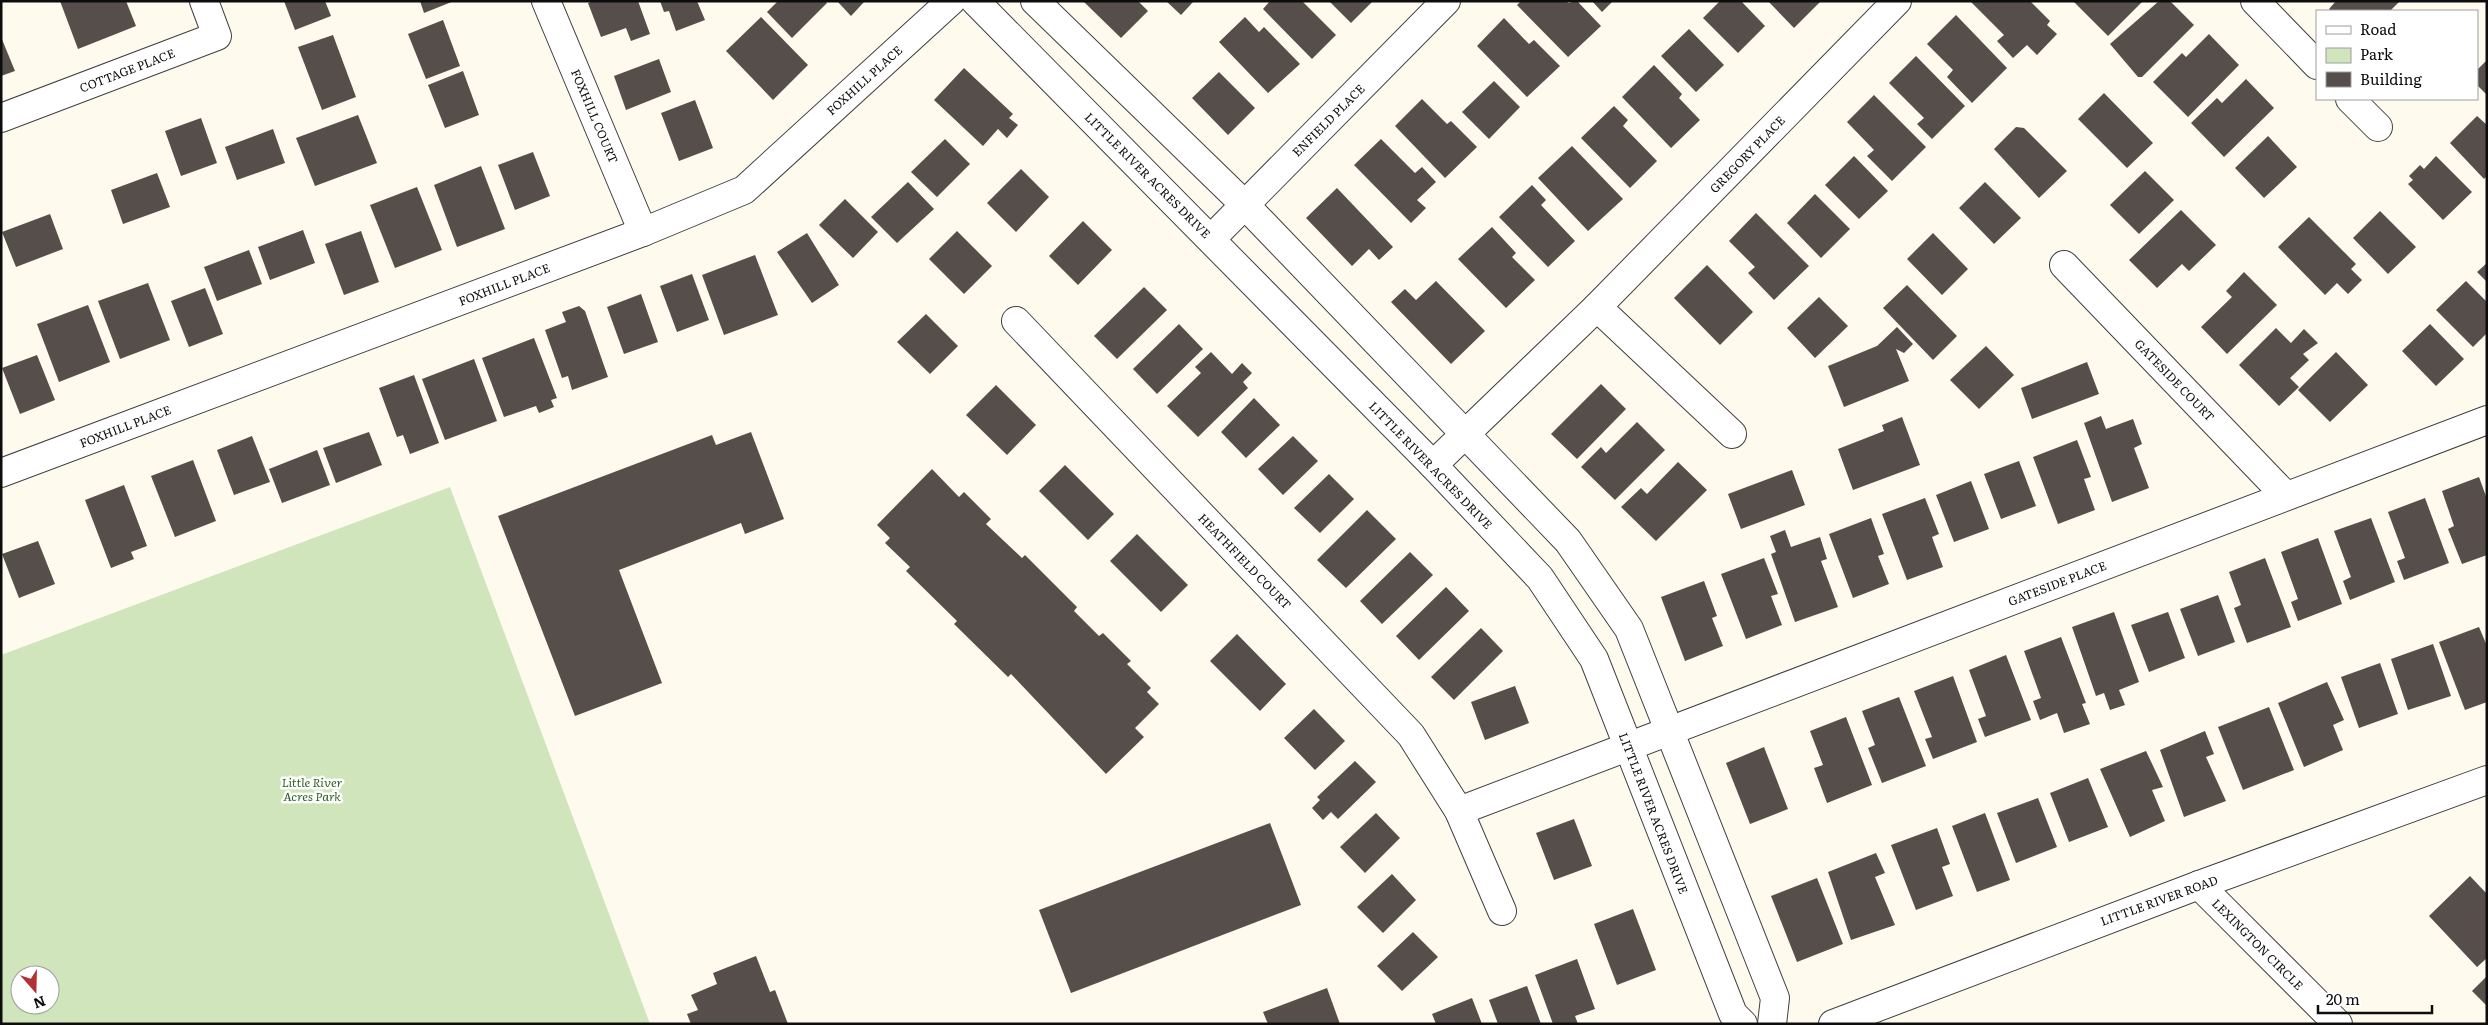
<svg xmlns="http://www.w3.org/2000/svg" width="2488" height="1025" viewBox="0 0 2488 1025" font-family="Literata,serif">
<rect width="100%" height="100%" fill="#fefbee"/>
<path fill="#d0e5bb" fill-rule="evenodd" d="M450,487L650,1024H1V655ZM20,975H50V1005H20Z"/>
<g fill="#554e4a">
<polygon points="60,1 126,1 136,26 78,49"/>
<polygon points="284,1 325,1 331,16 295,30"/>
<polygon points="420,1 454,1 424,13"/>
<polygon points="593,1 638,1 650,34 631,41 626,28 601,37 588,3"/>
<polygon points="660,1 697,1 705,20 676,31 669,11 664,12"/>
<polygon points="778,1 825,1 827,3 792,38 767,12"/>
<polygon points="837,1 865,1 851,16"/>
<polygon points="1083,1 1138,1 1148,11 1121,38"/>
<polygon points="1166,1 1192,1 1193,2 1181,15"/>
<polygon points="1270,1 1302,1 1336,35 1312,59 1263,9"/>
<polygon points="1329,1 1373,1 1351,23"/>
<polygon points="1521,1 1567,1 1568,3 1577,1 1601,26 1568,57 1517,5"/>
<polygon points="1592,1 1613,1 1602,12"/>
<polygon points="1720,1 1741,1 1765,26 1738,53 1703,18"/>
<polygon points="1768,1 1821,1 1794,28"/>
<polygon points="1970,1 2030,1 2050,21 2047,25 2057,34 2037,55 2027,45 2013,58 1997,41 2004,35"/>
<polygon points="2073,1 2143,1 2108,36"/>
<polygon points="2159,1 2170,1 2194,25 2142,77 2138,77 2110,44"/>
<polygon points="2336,1 2400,1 2390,11 2331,11 2329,9"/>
<polygon points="1956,15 2007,68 1972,103 1947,77 1953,70 1927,44"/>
<polygon points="761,17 808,65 773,100 726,51"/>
<polygon points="1245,17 1259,32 1264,27 1300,64 1268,93 1219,42"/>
<polygon points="1504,18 1529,44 1534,40 1560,66 1527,97 1477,46"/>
<polygon points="443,20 460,66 426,79 408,34"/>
<polygon points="1689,29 1724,65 1696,92 1661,56"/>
<polygon points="2209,34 2239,65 2188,117 2153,82 2182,53 2186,57"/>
<polygon points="333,35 356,97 322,110 298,47"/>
<polygon points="1,37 15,71 1,76"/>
<polygon points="1916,56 1965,106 1932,139 1917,124 1924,118 1889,83"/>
<polygon points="659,59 671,92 626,110 614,76"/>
<polygon points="2487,60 2487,95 2477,85 2477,70"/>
<polygon points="1654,65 1682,94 1679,98 1700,120 1671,148 1622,97"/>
<polygon points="964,68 1013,114 1009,118 1018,125 1007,138 998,129 983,146 934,100"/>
<polygon points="463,71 479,115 445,128 428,85"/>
<polygon points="1219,72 1255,108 1228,135 1192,98"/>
<polygon points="2246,79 2274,108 2224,157 2191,123 2217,98 2222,103"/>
<polygon points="1494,81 1520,107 1489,139 1462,112"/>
<polygon points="2104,93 2153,143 2127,168 2078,119"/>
<polygon points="1874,95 1926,147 1892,181 1867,156 1874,150 1847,122"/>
<polygon points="1422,99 1447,124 1451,121 1477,147 1445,178 1395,126"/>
<polygon points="695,100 713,148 679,161 661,113"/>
<polygon points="1614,106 1628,120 1623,126 1657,161 1630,188 1581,138"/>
<polygon points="358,115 377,163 315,186 296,138"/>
<polygon points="2477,116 2487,125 2487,176 2484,179 2450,143"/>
<polygon points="201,118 217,163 181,176 165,131"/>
<polygon points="2016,127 2024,128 2067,171 2039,198 1994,149"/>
<polygon points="273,129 285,163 237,180 225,147"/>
<polygon points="2268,136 2297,167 2264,198 2235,168"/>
<polygon points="945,139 970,164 937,197 911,172"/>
<polygon points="1381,139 1415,173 1422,167 1436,182 1417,200 1426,208 1411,223 1354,165"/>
<polygon points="1572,146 1623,199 1588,231 1538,178"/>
<polygon points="533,152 550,196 515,210 498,165"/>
<polygon points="1854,156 1888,191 1859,219 1825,185"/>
<polygon points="2436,156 2472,192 2443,220 2408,184 2413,180 2409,176 2420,165 2424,169"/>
<polygon points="481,166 505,229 457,247 434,185"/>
<polygon points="1021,169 1049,197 1016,232 987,203"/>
<polygon points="2145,171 2174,200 2139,234 2110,205"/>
<polygon points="157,173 170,207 123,224 111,190"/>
<polygon points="908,182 934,209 897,243 871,217"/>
<polygon points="1985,182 2021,218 1994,244 1959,208"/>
<polygon points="1532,185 1546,200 1541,205 1575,241 1548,267 1499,217"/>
<polygon points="417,187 442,250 395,268 370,205"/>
<polygon points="1337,188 1393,247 1379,260 1369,249 1352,266 1306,218"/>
<polygon points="1815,194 1850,229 1821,258 1787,223"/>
<polygon points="845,199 878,232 853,258 819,225"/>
<polygon points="2181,210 2216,245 2189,271 2182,264 2157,288 2129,260"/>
<polygon points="2380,211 2416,247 2388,274 2353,238"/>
<polygon points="1756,213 1809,266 1774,300 1748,273 1755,267 1729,241"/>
<polygon points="50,214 63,249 16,267 2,232"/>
<polygon points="2309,217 2356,264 2351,269 2362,280 2348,294 2337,283 2325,295 2278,247"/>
<polygon points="1083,221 1112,250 1078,285 1049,256"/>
<polygon points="1492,227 1516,253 1512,257 1535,280 1506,308 1458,259"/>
<polygon points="303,230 315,263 270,280 258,247"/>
<polygon points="361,231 379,282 344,295 325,244"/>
<polygon points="957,231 992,266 964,294 929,259"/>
<polygon points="807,233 839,285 812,303 777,252"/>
<polygon points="1933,233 1968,269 1942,295 1907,259"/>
<polygon points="249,250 262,284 217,301 204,267"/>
<polygon points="755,255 778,315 724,335 702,275"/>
<polygon points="2487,263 2487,282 2477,272"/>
<polygon points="1707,265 1753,312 1720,345 1674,298"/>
<polygon points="2244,272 2277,305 2227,354 2201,327 2232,297 2226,291"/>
<polygon points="692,274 709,320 677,332 660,286"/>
<polygon points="1436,281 1485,331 1451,364 1391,302 1405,289 1416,300"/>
<polygon points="2466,281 2487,302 2487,333 2473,347 2436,310"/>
<polygon points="148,283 170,340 120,359 98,301"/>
<polygon points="1907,285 1957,336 1933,360 1883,308"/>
<polygon points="1144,287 1167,310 1117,359 1094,336"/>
<polygon points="205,288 223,334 189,347 171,301"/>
<polygon points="641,294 658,342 624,354 607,307"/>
<polygon points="1819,297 1848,326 1815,358 1787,328"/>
<polygon points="88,305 110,362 59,382 37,324"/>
<polygon points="579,306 585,311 608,377 572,390 568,376 562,378 545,330 566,322 562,312"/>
<polygon points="926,314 958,346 930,374 897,342"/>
<polygon points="1179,324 1203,349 1157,394 1133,369"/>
<polygon points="2430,324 2464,359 2436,386 2402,351"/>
<polygon points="1897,327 1913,344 1904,353 1896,349 1909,381 1844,407 1828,366 1877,346"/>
<polygon points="2276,328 2291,343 2304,329 2318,343 2303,354 2309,360 2290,378 2299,387 2279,406 2239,365"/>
<polygon points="534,338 557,398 551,400 554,407 539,413 536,406 504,417 482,358"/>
<polygon points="1986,346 2014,375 1979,409 1950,380"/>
<polygon points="1211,352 1232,374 1242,363 1252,373 1243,382 1248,388 1198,437 1167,406 1201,373 1195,367"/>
<polygon points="2336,352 2368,385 2330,422 2298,390"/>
<polygon points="37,355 55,400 20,414 2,368"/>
<polygon points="474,359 497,421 445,440 422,379"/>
<polygon points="2087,362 2099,394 2032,419 2021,388"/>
<polygon points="414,375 439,443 410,454 403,435 397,437 379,388"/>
<polygon points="1601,384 1626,409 1577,459 1551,434"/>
<polygon points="996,385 1036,425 1007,455 966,415"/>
<polygon points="1254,398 1280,425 1246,458 1221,432"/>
<polygon points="2101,416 2106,429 2133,419 2142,444 2134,448 2149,488 2112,502 2084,423"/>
<polygon points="1902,417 1920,465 1853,490 1838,449 1884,431 1882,425"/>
<polygon points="1637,422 1665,450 1615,500 1581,467 1601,447 1606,453"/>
<polygon points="369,432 382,465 336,483 323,448"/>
<polygon points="751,432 784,519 745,534 741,523 619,570 662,683 575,716 498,516 712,435 716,445"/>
<polygon points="252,436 270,482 234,495 217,450"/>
<polygon points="1293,436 1318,461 1283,495 1258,469"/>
<polygon points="2077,440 2091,477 2084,479 2095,510 2058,524 2033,457"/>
<polygon points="317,450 330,485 282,503 269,469"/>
<polygon points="193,460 216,521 175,537 151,476"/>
<polygon points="2019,461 2036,506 2001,519 1984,474"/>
<polygon points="1678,462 1707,490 1656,541 1621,507 1641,488 1647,494"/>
<polygon points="1065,465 1114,514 1088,540 1039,491"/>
<polygon points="932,469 959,497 964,492 991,519 986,524 1022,558 1025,555 1077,607 1074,611 1099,636 1103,633 1131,661 1127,664 1151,688 1147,692 1159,704 1135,728 1144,737 1106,774 1011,674 1008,677 954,624 957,621 906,571 910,567 885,543 890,538 877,525"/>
<polygon points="1792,470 1805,505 1741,529 1728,494"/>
<polygon points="1329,474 1354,499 1320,533 1294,508"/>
<polygon points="2479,477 2487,499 2487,555 2462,564 2448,529 2454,526 2442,491"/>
<polygon points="1971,481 1989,529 1954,542 1936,495"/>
<polygon points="124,485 147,546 131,552 134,559 111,568 85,500"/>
<polygon points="1925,498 1939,534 1932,537 1943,567 1907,580 1882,514"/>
<polygon points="2425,498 2449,563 2404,580 2397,561 2405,558 2388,512"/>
<polygon points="1367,510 1396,539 1346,588 1317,560"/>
<polygon points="1871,518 1884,554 1878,556 1889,584 1853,598 1829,534"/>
<polygon points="2371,518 2395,582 2350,600 2343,581 2351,577 2334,531"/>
<polygon points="1785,530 1791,547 1820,537 1827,559 1821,561 1838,607 1795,622 1771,554 1776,552 1770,536"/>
<polygon points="1137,534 1188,585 1161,612 1110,561"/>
<polygon points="2318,538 2342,604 2298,621 2291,602 2298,599 2281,552"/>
<polygon points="38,541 55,584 19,598 2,554"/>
<polygon points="1410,552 1433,575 1382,624 1360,601"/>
<polygon points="1764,558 1778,594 1771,596 1782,625 1746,639 1721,574"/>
<polygon points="2265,558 2291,627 2247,643 2234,608 2241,605 2229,572"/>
<polygon points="1704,581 1717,616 1712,618 1723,646 1685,661 1661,597"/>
<polygon points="1446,587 1469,611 1419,660 1396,636"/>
<polygon points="2218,595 2235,642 2198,656 2180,609"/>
<polygon points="2114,612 2139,682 2119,690 2125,705 2110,710 2104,693 2096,696 2072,627"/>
<polygon points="2168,612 2185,658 2149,672 2131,625"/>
<polygon points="2479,627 2487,646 2487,702 2465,710 2439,642"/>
<polygon points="1481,628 1503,651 1454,700 1431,677"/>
<polygon points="1237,634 1286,684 1260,711 1210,661"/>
<polygon points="2061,637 2086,703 2082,704 2090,724 2064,733 2057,713 2040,720 2033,701 2041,698 2024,651"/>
<polygon points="2433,644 2451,696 2408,710 2391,659"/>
<polygon points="2006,655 2031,720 1985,737 1978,719 1986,716 1969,670"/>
<polygon points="2380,663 2398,714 2359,728 2341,677"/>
<polygon points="1953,676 1977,742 1933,759 1925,739 1932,737 1914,691"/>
<polygon points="2327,682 2344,720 2333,725 2343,750 2304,767 2278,703"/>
<polygon points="1515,686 1529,723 1485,740 1471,702"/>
<polygon points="1899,697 1926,766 1882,783 1868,748 1875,745 1862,711"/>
<polygon points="2269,707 2294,770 2243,790 2218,727"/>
<polygon points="1314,709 1345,741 1315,770 1284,738"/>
<polygon points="1846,717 1872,785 1827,803 1814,768 1823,765 1810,731"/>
<polygon points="2205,731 2214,754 2206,757 2226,801 2184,817 2160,750"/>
<polygon points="1764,747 1788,809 1750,824 1726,763"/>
<polygon points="2146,751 2163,787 2152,790 2165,821 2130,837 2100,769"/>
<polygon points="1355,761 1376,782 1338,819 1331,812 1323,820 1312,808 1320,800 1317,797"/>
<polygon points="2088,778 2108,827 2069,842 2050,793"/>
<polygon points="2038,798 2057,847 2016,863 1997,813"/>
<polygon points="1376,813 1400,838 1365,873 1340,847"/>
<polygon points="1985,813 2010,880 1977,892 1952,826"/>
<polygon points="1574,819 1592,866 1554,880 1536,833"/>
<polygon points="1270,823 1301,905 1071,993 1039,910"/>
<polygon points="1937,828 1950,864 1942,867 1953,896 1916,910 1891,845"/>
<polygon points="1876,853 1885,873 1875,877 1895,925 1851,940 1828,872"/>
<polygon points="1392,874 1416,900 1383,933 1357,907"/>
<polygon points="2470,876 2487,894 2487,958 2477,967 2429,916"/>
<polygon points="1817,878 1843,944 1797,962 1771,896"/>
<polygon points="1633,909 1656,970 1617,985 1594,924"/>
<polygon points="1413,932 1438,957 1402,991 1377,966"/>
<polygon points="756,956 770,992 775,990 788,1024 691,1024 687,1014 698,1010 691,995 717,984 713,973"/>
<polygon points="1577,959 1595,1009 1575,1016 1578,1024 1553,1024 1535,975"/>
<polygon points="2487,976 2487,1006 2472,991"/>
<polygon points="1527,986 1541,1024 1498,1024 1489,1000"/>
<polygon points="1327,988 1340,1024 1268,1024 1263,1012"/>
<polygon points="1472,998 1482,1024 1436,1024 1432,1014"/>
</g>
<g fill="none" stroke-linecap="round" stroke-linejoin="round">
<g stroke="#404040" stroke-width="30">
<g id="minor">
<polyline points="546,1 643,232"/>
<polyline points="2255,1 2317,65"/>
<polyline points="2350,99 2378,127"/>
<polyline points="1,118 217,36 204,1"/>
<polyline points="1211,239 1446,1"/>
<polyline points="2064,265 2285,495"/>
<polyline points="1597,307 1732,434"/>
<polyline points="1016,321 1411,735 1459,811 1502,911"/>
<polyline points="1433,465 1597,307 1897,1"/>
<polyline points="1,473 643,232 744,190 951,1"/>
<polyline points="1459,811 2487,420"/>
<polyline points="2199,885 2338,1024"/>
</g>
</g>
<g stroke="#404040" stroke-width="30">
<g id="tertiary">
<polyline points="975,1 1433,465 1540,578 1594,659 1733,1014 1743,1024"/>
<polyline points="1035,1 1245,205 1568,541 1629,629 1775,998 1772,1024"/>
<polyline points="1833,1024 2199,885 2487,780"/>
</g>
</g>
<use href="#minor" stroke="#fff" stroke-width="28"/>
<use href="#tertiary" stroke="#fff" stroke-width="28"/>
</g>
<g text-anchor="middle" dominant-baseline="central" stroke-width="5" stroke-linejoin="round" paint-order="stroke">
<g font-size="12" fill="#0d0d0d" stroke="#fff">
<text transform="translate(127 70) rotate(-21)">COTTAGE PLACE</text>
<text transform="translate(864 80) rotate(-42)">FOXHILL PLACE</text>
<text transform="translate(595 116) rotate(67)">FOXHILL COURT</text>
<text transform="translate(1328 120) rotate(-45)">ENFIELD PLACE</text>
<text transform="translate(1747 154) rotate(-46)">GREGORY PLACE</text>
<text transform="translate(1148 175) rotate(45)">LITTLE RIVER ACRES DRIVE</text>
<text transform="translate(504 284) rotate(-21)">FOXHILL PLACE</text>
<text transform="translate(2175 380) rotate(46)">GATESIDE COURT</text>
<text transform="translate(125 426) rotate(-21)">FOXHILL PLACE</text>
<text transform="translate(1431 465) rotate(46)">LITTLE RIVER ACRES DRIVE</text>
<text transform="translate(1245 561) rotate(46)">HEATHFIELD COURT</text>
<text transform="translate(2057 583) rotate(-21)">GATESIDE PLACE</text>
<text transform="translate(1654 813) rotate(69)">LITTLE RIVER ACRES DRIVE</text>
<text transform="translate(2159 900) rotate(-20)">LITTLE RIVER ROAD</text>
<text transform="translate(2258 944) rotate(45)">LEXINGTON CIRCLE</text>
</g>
<g font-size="12" font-style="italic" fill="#2f5f23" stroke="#fff">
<text x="312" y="782">Little River<tspan x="312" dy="14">Acres Park</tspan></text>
</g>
</g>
<rect width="2488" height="1025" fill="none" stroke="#0d0d0d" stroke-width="5"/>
<rect x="2316" y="10" width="162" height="90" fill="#ffffff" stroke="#9e9e9e"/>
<rect x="2326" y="26" width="25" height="8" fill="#ffffff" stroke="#9e9e9e"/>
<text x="2360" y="35" font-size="15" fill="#0d0d0d">Road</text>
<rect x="2326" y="48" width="25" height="15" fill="#d0e5bb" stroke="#9e9e9e"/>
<text x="2360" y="60" font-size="15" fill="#0d0d0d">Park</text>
<rect x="2326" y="72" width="25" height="15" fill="#554e4a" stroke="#9e9e9e"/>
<text x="2360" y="85" font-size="15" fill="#0d0d0d">Building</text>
<g transform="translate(35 990) rotate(160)"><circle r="24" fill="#ffffff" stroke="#9e9e9e"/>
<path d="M0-4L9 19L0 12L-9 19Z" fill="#b13135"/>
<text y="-8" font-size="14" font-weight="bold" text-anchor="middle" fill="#0d0d0d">N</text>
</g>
<path d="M2318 1005v8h114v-8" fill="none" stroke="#0d0d0d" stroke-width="2.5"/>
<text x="2326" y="1005" font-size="15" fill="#0d0d0d" stroke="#ffffff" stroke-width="4" paint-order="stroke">20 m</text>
</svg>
